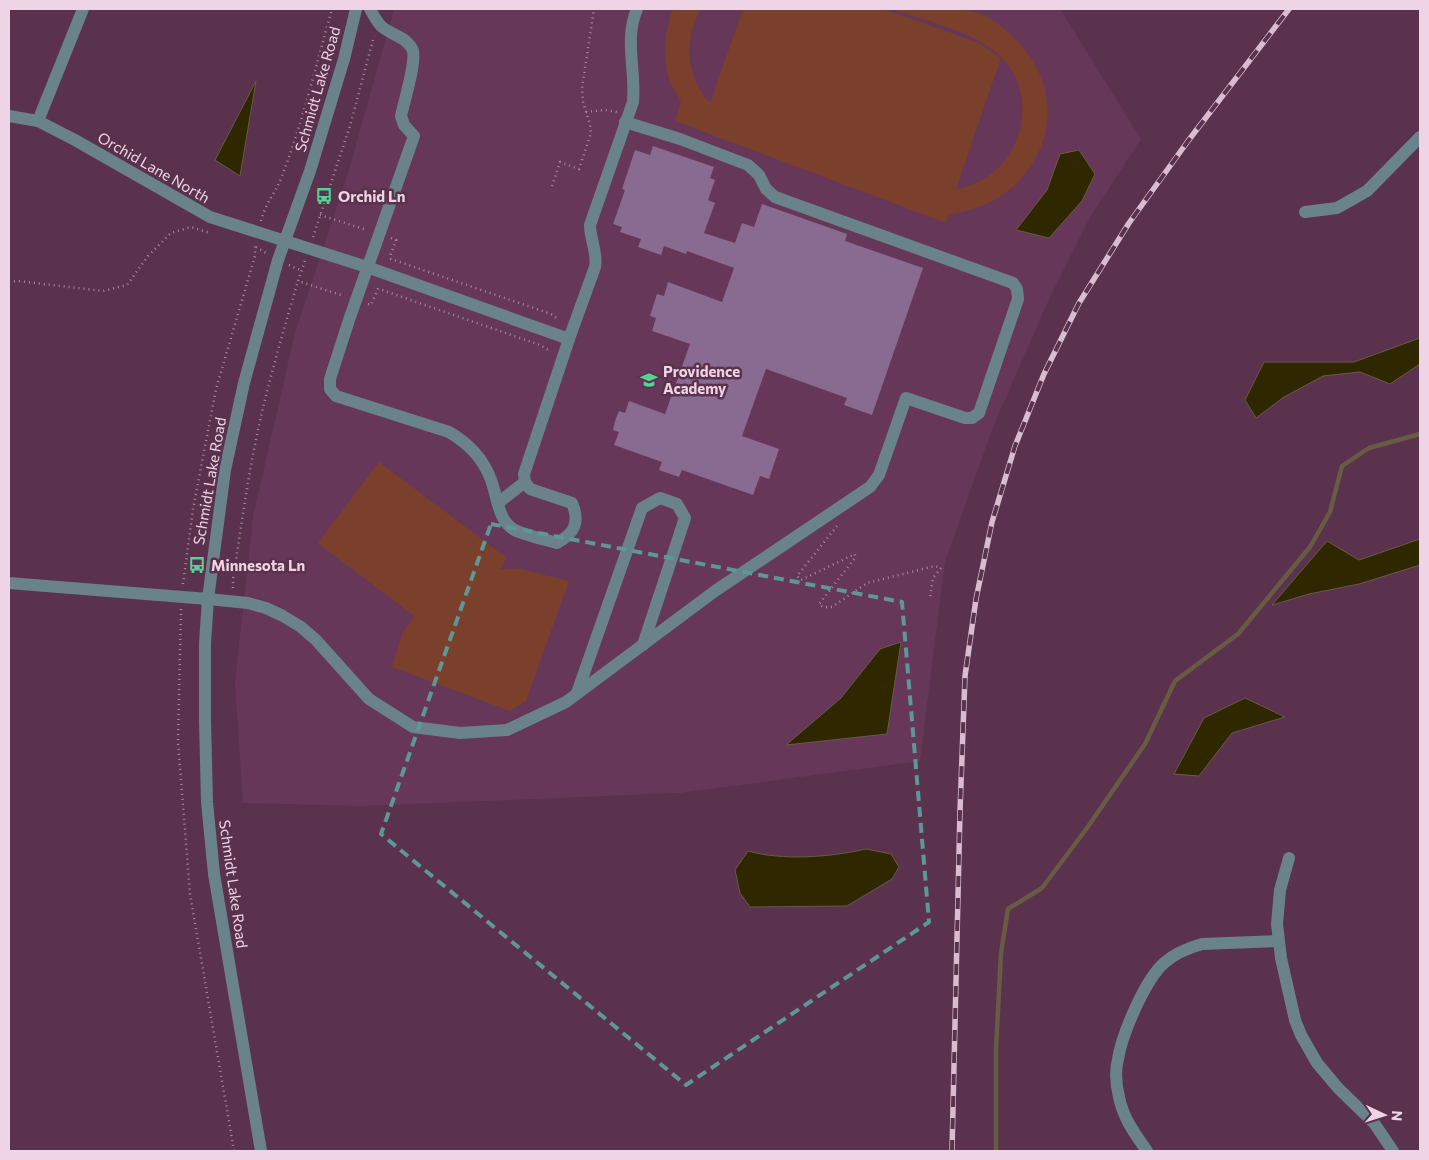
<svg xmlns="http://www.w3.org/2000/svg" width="1429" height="1160" viewBox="0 0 1429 1160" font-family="Commissioner,sans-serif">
<rect width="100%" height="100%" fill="#5a324d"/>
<polygon fill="#663758" points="394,9 1060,9 1141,139 1090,217 1050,297 993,427 945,562 920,761 680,793 360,806 243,803 235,683 253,516 295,333 348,173"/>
<g fill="#7b402c">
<path d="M673,9H701C684,38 685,77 710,103L743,9H884L979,43L1001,58L956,189C1022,178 1047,91 993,50C969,31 921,19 891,9C921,9 957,3 985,16C1000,23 1014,37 1025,50C1078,117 1031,206 949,214L946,223L675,121L681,101C678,96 674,90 671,84C662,62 664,30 673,9Z"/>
<polygon points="379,462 507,558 500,569 521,569 569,581 526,701 510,711 392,667 403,632 414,616 318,543"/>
</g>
<g fill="#2e2700" stroke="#685b44">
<polygon points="256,81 240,176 215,160"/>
<polygon points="1079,150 1095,174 1082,201 1049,238 1016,230 1047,190 1060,154"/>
<polygon points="1420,338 1420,364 1390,384 1360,372 1323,376 1284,397 1256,418 1245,400 1264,362 1354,362"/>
<polygon points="1420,539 1420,565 1359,584 1309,594 1272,605 1327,541 1359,560"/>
<polygon points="901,642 887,734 786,745 841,698 880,649"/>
<polygon points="1245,698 1285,717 1232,733 1199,776 1174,774 1204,718"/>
<path d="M866,849L891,854L899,867L892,879L847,906L750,907L740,893L735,870L748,851C783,861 831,857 866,849Z"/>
</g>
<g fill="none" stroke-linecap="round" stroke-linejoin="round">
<polyline stroke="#685b44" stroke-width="4.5" points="996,1151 996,1049 1001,953 1008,909 1042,888 1087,828 1145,744 1175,681 1238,634 1310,547 1330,512 1342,466 1369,448 1420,434"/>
</g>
<polygon fill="#896a91" points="653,146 714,167 710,178 715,180 708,200 715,203 704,233 735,243 742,223 754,227 762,204 847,234 845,241 923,268 872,415 844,405 847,398 766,369 742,436 779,449 769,479 760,476 753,495 682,470 679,477 659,470 662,462 614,445 619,432 613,430 615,421 619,411 625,413 629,401 665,414 690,344 652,331 656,318 650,316 657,294 664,296 668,282 722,302 734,268 687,251 686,254 664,246 661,255 638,247 641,239 620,232 622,227 613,224 625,190 622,189 635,150 650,155"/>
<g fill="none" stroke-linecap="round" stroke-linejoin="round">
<g stroke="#ab8ba0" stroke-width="2.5" stroke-dasharray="1 4" stroke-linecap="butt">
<polyline points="586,112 605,110 617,112"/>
<polyline points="552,186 560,162 579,169 591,133 590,124 583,102 582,88 594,9"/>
<polyline points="320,215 367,230"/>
<path d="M261,221C266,201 276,193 282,176C303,121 316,65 332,9"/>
<polyline points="313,237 350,126 374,36"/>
<polyline points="391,238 396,240 390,256 391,259 551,314 559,320"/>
<polyline points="256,247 266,253"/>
<polyline points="305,261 298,281 344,296"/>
<polyline points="289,265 302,271"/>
<polyline points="9,282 18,281 103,291 127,285 148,256 171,233 191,227 210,233"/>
<polyline points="368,304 371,305 378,289 382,290 540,345 550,351"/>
<polyline points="837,526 797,576 801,580 855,554 855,558 819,604 823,607 832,607 867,583 935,566 941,568 933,578 930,598"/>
<polyline points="183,584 193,509 216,389 255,256 255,246"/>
<path d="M233,588V579C241,528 248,476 259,425C270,376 284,329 298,281"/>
<polyline points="181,609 178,742 190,894 234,1151"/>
</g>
<g stroke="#6a838b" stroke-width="12">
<path d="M370,9C382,31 382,27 403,39C406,41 412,47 413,51C416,63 404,102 401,116L404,125L414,136L349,320L330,379V389L336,396L449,432C469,444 483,458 491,480C497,495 498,520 513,529C520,534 547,540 557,543C575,533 580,522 572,503L530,489L525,482L524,474L569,339L595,267C598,253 590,240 590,225L633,102C636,70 624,40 637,9"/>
<polyline points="9,116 38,121 75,140 210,217 367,267 569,339"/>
<polyline points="38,121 83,9"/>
<polyline points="1305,212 1337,208 1367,191 1420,137"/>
<polyline points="498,503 525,482"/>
<polyline points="9,583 208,599 248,603 266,608 283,616 301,627 316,640 369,699 413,727 460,733 507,730 566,702 715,591 870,487 879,475 906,398 965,418 972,418 979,413 1018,299 1017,289 1013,283 775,197 766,189 759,175 748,165 680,139 625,122"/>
<polyline points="577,693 642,508 660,498 677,504 685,518 643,645"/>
<polyline points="1289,858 1280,890 1277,924 1281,958 1295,1020 1301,1035 1317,1063 1338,1088 1374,1123 1393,1151"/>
<polyline points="261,1151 214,874 207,802 205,720 205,643 208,599 225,470 244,383 278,260 310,171 344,59 356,9"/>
<path d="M1147,1151C1135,1134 1123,1118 1119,1097C1116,1085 1115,1071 1118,1059C1122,1034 1145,980 1164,963C1175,953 1188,948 1202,944L1278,941"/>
</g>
<g stroke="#d9bdcf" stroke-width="5.5">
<polyline id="rail" points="952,1151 960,811 965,676 976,599 992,522 1015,446 1044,374 1079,303 1129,223 1188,141 1289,9"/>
</g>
<use href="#rail" stroke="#5a324d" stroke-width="4" stroke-dasharray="11" stroke-linecap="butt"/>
</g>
<path fill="none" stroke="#5d9797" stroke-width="4" stroke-dasharray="10 6" stroke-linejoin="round" d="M491,524L902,602L929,922L686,1085L381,834Z"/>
<defs>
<g id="bus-bare" transform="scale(1.35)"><path d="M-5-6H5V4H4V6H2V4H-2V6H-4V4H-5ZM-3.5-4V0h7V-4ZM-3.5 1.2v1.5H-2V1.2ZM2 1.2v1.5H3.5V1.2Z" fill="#53d396" stroke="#5a324d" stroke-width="2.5" paint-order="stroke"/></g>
<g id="school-bare" transform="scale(1.35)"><path d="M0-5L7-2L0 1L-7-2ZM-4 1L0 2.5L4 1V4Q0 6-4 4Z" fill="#53d396" stroke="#5a324d" stroke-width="2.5" paint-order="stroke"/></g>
</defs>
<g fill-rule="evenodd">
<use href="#bus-bare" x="324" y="196"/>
<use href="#school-bare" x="649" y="380"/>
<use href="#bus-bare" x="197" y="565"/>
</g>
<g text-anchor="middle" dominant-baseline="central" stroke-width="5" stroke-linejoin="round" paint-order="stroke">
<g font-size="15" fill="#eed4e4" stroke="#5a324d">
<text transform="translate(317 89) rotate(-74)">Schmidt Lake Road</text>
<text transform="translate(154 167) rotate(30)">Orchid Lane North</text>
<text transform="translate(209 481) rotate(-80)">Schmidt Lake Road</text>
<text transform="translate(234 884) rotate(82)">Schmidt Lake Road</text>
</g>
<g font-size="15" font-weight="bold" fill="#eed4e4" stroke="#5a324d" text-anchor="start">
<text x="338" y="196">Orchid Ln</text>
<text x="663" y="371">Providence<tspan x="663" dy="17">Academy</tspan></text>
<text x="211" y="565">Minnesota Ln</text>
</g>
</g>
<rect width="1429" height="1160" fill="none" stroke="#eed4e4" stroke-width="20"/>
<g transform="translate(1384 1115) rotate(94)" stroke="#5a324d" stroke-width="4" paint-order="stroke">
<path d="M0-4L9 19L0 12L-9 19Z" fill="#eed4e4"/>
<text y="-8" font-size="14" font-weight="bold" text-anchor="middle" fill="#eed4e4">N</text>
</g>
</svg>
